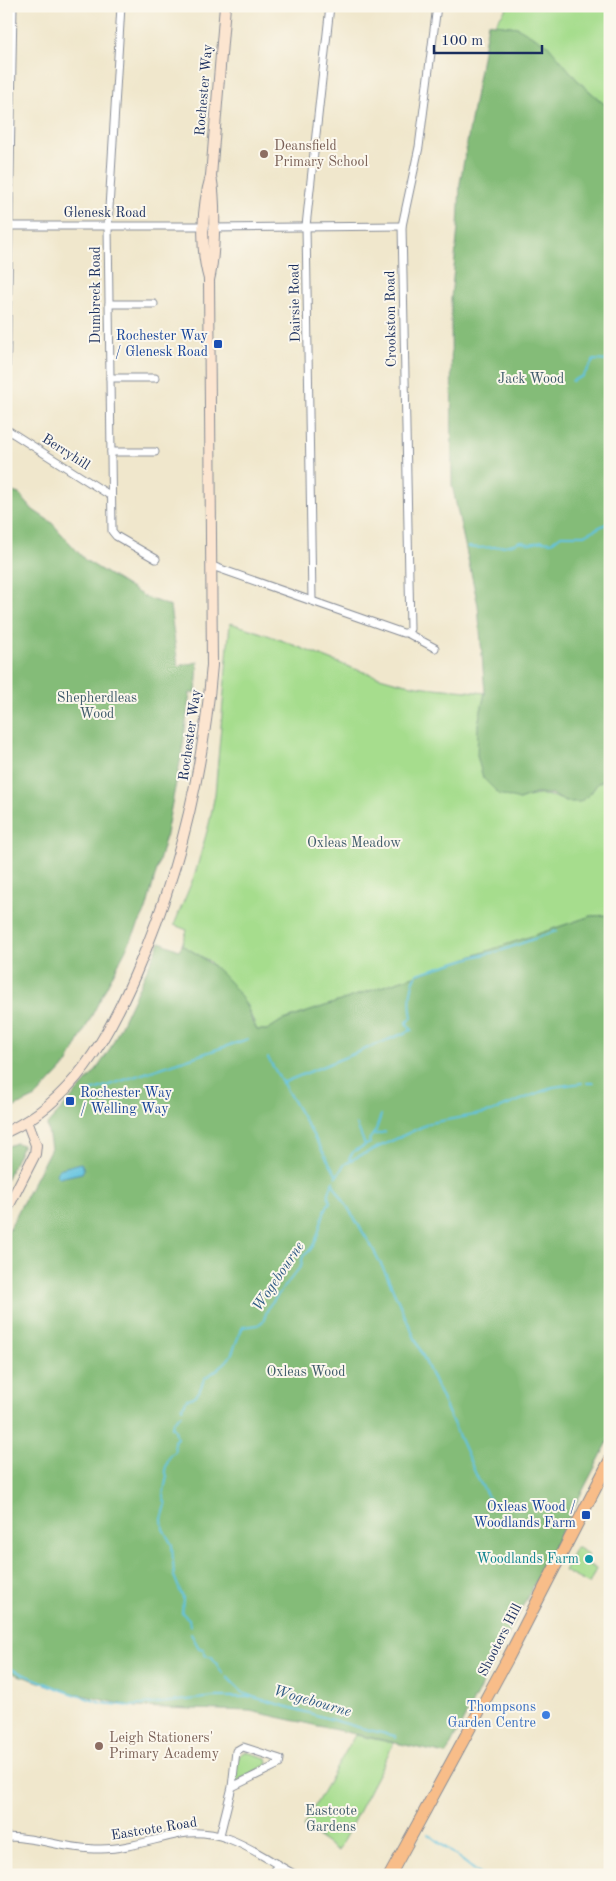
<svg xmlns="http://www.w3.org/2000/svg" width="616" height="1881" viewBox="0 0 616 1881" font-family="'Old Standard TT',serif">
<rect width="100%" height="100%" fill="#fbf7ec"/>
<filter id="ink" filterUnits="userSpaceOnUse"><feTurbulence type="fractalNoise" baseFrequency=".02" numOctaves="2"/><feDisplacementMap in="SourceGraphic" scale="10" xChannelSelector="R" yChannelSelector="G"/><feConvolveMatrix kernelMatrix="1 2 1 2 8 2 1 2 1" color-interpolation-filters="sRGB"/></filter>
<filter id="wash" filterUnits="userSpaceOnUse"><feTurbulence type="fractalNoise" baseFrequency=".0096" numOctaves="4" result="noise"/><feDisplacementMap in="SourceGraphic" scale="20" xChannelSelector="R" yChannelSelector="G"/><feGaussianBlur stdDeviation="1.12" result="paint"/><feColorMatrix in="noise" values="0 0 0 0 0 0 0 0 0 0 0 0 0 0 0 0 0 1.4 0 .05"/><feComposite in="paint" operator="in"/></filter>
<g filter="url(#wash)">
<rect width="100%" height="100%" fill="#f0e7cc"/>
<g fill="#a6dd8d" stroke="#608676">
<polygon points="508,6 610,6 610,109 517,27 495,24"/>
<path d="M230,623C286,638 338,667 394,681C423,689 455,689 485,693L478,724L519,800C537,793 548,793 566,802L590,794L598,783L610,778V915L591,916L281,1021L267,1030H257L246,1004L209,961L182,945L187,930L174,925L195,874L209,824L215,794Z"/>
<polygon points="576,1547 588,1554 584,1562 596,1569 589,1584 564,1571"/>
<polygon points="355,1735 394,1743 338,1851 303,1827"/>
<path d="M246,1752L267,1758L268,1764L235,1782C236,1771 234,1754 246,1752Z"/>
</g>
<g fill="#84bc78" stroke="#50766b">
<polygon points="488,23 517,27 548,45 579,82 610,109 610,778 598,783 590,794 580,802 566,802 551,794 535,794 519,800 499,794 483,778 477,756 478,724 485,693 478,605 452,485 451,298 458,228 460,183"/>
<polygon points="6,490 19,494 33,510 51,522 85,560 145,597 170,606 178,666 198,662 196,693 190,693 182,752 165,839 146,910 67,1064 36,1097 6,1111"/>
<path d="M610,915V1438L446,1754L250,1711L136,1707L72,1693L6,1671V1235L51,1148L47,1125L94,1073L109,1051L160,942L179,950L182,945C208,960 229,976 244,1002C250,1011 250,1021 257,1030H267L281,1021L591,916Z"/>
<polygon points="16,1143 23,1145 6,1180 6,1147"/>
</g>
<polygon fill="#62c3e0" stroke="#3e799f" points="81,1163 84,1169 82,1173 59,1178 56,1174 59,1169"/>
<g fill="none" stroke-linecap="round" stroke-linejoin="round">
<g stroke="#62c3e0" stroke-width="2">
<polyline points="572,381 583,376 594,360 610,361"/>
<path d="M468,547C480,549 511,547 520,541L530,544L542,541L552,542L561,535H584L610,522"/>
<polyline points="268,1058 337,1176"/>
<path d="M282,1083L412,1030L406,1023L412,1018C409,1003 410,987 417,974L473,957L500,951L556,931"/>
<polyline points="587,1083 594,1083"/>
<polyline points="88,1092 248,1039"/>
<polyline points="357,1125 365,1145"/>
<polyline points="373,1135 385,1132"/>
<polyline points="351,1160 349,1158 354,1151 370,1143 369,1140 376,1130 381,1115"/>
<polyline points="336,1177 345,1164 355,1158 430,1123 491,1112 553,1087 582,1083"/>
<polyline points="332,1182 372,1247 387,1276 478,1479 494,1507"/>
<path d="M182,1408L187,1399C202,1396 199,1388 205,1378C214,1372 228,1363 232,1353C236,1344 238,1336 243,1327L258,1325L263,1321L269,1306L301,1266L303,1256C323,1243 317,1218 330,1202L328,1196L333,1181"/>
<polyline points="181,1414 173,1422 172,1427 175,1430 177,1438 174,1441 175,1452 170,1455 165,1470 167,1476 163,1496 166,1505 162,1519 163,1529 172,1545 174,1576 183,1598 182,1613 189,1619 190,1626"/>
<polyline points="191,1634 199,1648 203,1649 206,1655 212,1657 223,1674"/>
<polyline points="6,1667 62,1690 101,1703 132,1706 214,1697 253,1697"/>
<polyline points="227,1677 243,1693 253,1697 361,1728 395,1736 396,1738"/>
<polyline points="428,1834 481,1875"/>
</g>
</g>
</g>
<g filter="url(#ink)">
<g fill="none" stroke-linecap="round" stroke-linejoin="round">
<g stroke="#868b95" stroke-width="9">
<g id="street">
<polyline points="121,6 108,225 112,531 116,536 156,559"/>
<polyline points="6,226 205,226"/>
<polyline points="212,228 402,226"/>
<polyline points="109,304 154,304"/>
<polyline points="110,378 155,378"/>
<polyline points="6,391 13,6"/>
<polyline points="6,429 111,496"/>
<polyline points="111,452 155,452"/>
<polyline points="212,566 403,633 407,633 410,629 402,226 419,147 437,6"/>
<polyline points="312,600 306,226 330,6"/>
<polyline points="407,633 435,648"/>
<polyline points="220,1835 232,1787 236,1751 243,1747 280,1759 279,1764 232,1787"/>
<path d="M6,1837C38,1837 68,1850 101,1849C127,1849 154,1839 180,1834C226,1826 258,1855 296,1875"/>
<polyline points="272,1875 278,1864"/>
</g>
</g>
<g stroke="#868b95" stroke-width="12">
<g id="secondary">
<path d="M209,279C200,248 202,207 211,176L225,6"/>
<path d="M6,1132C72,1102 107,1039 135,975C179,875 203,775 212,665L209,280C215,256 216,201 211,176"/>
<polyline points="6,1211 35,1154 36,1145 27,1121"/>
</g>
</g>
<g stroke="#868b95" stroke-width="13">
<polyline id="primary" points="390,1875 507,1660 610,1460"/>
</g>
<use href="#street" stroke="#fff" stroke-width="7"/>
<use href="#secondary" stroke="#fce5d0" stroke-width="10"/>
<use href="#primary" stroke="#f8bd89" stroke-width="11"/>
</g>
</g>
<g fill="#8d6e63" stroke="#fbf7ec" stroke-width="2">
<circle cx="264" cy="154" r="5"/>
<circle cx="99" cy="1746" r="5"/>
</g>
<g fill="#1a4fb4" stroke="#fbf7ec" stroke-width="2">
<rect x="213" y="339" width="10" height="10" rx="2.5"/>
<rect x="65" y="1096" width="10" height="10" rx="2.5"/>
<rect x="581" y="1510" width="10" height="10" rx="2.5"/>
</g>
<circle fill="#0f9aa8" stroke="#fbf7ec" stroke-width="2" cx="589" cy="1559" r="5"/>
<circle fill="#3f7fe0" stroke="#fbf7ec" stroke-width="2" cx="546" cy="1715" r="5"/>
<g text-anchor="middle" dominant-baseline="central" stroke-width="4" stroke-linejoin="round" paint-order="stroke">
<g font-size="14" fill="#1b2f5e" stroke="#fbf7ec">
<text transform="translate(204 90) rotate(-85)">Rochester Way</text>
<text x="105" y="213">Glenesk Road</text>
<text transform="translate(96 295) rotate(-90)">Dumbreck Road</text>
<text transform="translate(295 303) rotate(-91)">Dairsie Road</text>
<text transform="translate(391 319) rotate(-91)">Crookston Road</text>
<text transform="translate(66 452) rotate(33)">Berryhill</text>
<text transform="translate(190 735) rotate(-82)">Rochester Way</text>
<text transform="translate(500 1640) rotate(-63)">Shooters Hill</text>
<text transform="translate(154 1829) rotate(-9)">Eastcote Road</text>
</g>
<g font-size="14" fill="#785e54" stroke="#fbf7ec" text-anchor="start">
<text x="274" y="146">Deansfield<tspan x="274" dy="16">Primary School</tspan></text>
<text x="109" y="1738">Leigh Stationers'<tspan x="109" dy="16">Primary Academy</tspan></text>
</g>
<g font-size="14" fill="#164399" stroke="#fbf7ec" text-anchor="end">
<text x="208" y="336">Rochester Way<tspan x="208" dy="16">/ Glenesk Road</tspan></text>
<text x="80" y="1093" text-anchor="start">Rochester Way<tspan x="80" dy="16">/ Welling Way</tspan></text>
<text x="576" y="1507">Oxleas Wood /<tspan x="576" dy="16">Woodlands Farm</tspan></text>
</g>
<g font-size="14" fill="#3e5a6a" stroke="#fbf7ec">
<text x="531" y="379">Jack Wood</text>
<text x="97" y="698">Shepherdleas<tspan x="97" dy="16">Wood</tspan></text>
<text x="354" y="843">Oxleas Meadow</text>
<text x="306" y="1372">Oxleas Wood</text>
<text x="331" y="1811">Eastcote<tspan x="331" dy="16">Gardens</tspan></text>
</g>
<g font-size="14" fill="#0d838f" stroke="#fbf7ec" text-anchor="end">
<text x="579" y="1559">Woodlands Farm</text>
</g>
<g font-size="14" fill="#366cbe" stroke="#fbf7ec" text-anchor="end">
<text x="536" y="1707">Thompsons<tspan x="536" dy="16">Garden Centre</tspan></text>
</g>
<g font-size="15" font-style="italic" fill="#305b85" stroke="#fbf7ec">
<text transform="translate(279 1277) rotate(-56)">Wogebourne</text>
<text transform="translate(312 1702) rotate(16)">Wogebourne</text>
</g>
</g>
<rect width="616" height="1881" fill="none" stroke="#fbf7ec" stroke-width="25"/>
<path d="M434 45v8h108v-8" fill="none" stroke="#1b2f5e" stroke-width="2.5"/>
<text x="441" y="45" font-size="15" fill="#1b2f5e" stroke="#fbf7ec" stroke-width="4" paint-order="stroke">100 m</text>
</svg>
